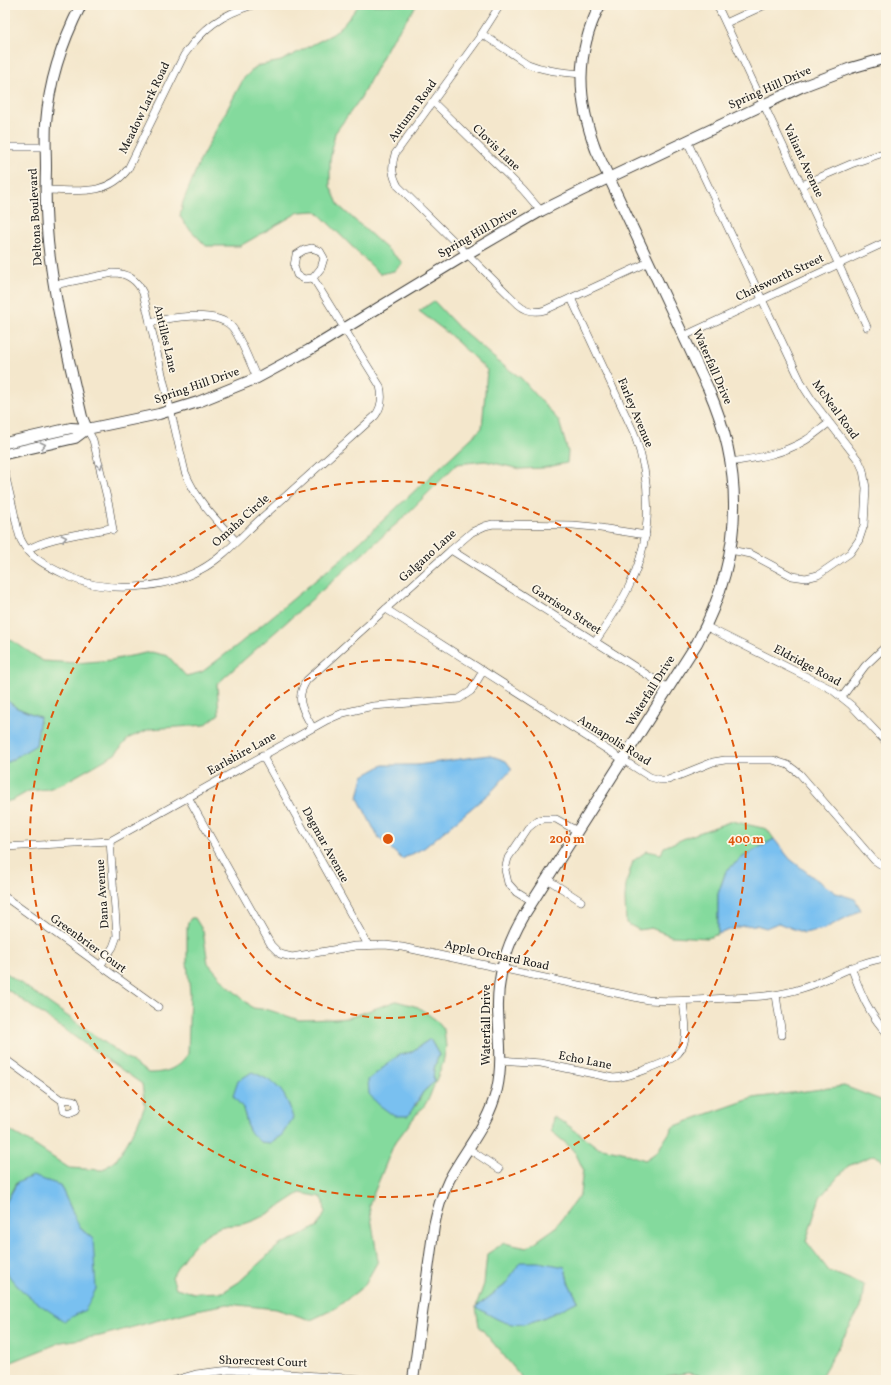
<svg xmlns="http://www.w3.org/2000/svg" width="891" height="1385" viewBox="0 0 891 1385" font-family="Vollkorn,serif">
<rect width="100%" height="100%" fill="#fcf5e5"/>
<filter id="ink" filterUnits="userSpaceOnUse"><feTurbulence type="fractalNoise" baseFrequency=".025" numOctaves="2"/><feDisplacementMap in="SourceGraphic" scale="8" xChannelSelector="R" yChannelSelector="G"/><feConvolveMatrix kernelMatrix="1 2 1 2 8 2 1 2 1" color-interpolation-filters="sRGB"/></filter>
<filter id="wash" filterUnits="userSpaceOnUse"><feTurbulence type="fractalNoise" baseFrequency=".012" numOctaves="4" result="noise"/><feDisplacementMap in="SourceGraphic" scale="16" xChannelSelector="R" yChannelSelector="G"/><feGaussianBlur stdDeviation="0.9" result="paint"/><feColorMatrix in="noise" values="0 0 0 0 0 0 0 0 0 0 0 0 0 0 0 0 0 1.4 0 .05"/><feComposite in="paint" operator="in"/></filter>
<g filter="url(#wash)">
<rect width="100%" height="100%" fill="#f4e7cc"/>
<g fill="#84da9d" stroke="#507b5c" fill-rule="evenodd">
<polygon points="359,5 417,5 391,41 360,99 335,133 330,161 330,186 339,206 403,263 394,271 380,274 316,211 299,212 240,246 206,246 185,224 180,216 183,202 201,158 244,78 257,66 281,61 333,34 344,24"/>
<polygon points="434,301 460,329 461,329 501,364 521,378 559,421 568,452 567,463 543,468 520,469 485,461 457,464 403,518 217,684 219,714 205,725 150,729 129,738 115,754 64,783 48,789 29,791 13,800 5,802 5,762 8,762 40,717 17,708 5,699 5,636 43,661 77,663 111,660 151,652 168,656 186,676 202,672 239,644 347,554 482,428 487,370 449,334 419,311"/>
<polygon points="732,821 767,829 774,839 743,857 726,871 718,894 718,934 708,938 671,936 651,928 639,930 626,923 625,899 626,884 633,861 647,851 661,854 664,847 690,836"/>
<path d="M191,918H195L203,931L208,963L227,985L253,1008L269,1010L299,1020L335,1019L348,1018L396,1001L418,1007L436,1020L444,1030L446,1047L443,1063L429,1098L423,1108L419,1111L394,1144L369,1205L378,1261L364,1286L336,1308L311,1320L276,1309L228,1304L196,1310L100,1336L62,1342L9,1363L5,1367V1267L6,1273L93,1239L80,1228L60,1185L16,1183L5,1204V1128L28,1141L69,1168L103,1170L117,1159L137,1125L145,1106L142,1084L5,988V972L148,1073C167,1073 177,1069 188,1054L190,993L187,962V927L188,922ZM430,1039L439,1055C435,1064 432,1072 434,1082L423,1092L416,1106L368,1080L399,1055L411,1052ZM243,1108L260,1142L249,1131ZM300,1193L321,1197L324,1202L325,1213L318,1226L298,1237L278,1246L239,1282L223,1292L194,1293L176,1288L172,1277C184,1256 196,1237 220,1227C228,1224 239,1226 247,1223C266,1217 284,1203 300,1193Z"/>
<path d="M844,1086L886,1102V1162L874,1155L848,1166L820,1197L806,1241L829,1271L864,1285L861,1307L819,1380H724L688,1373L667,1376L664,1380H522L520,1375L479,1326L476,1307L484,1284L487,1254L504,1243L527,1248L555,1228L580,1194L583,1169L574,1150L551,1131L553,1117L565,1123L597,1147L622,1152L645,1160L657,1152L673,1127L696,1118L753,1098ZM565,1267L568,1282L578,1301L476,1307L505,1285Z"/>
</g>
<g fill="#79c0f0" stroke="#4a6e86">
<polygon points="5,699 17,708 40,717 36,745 8,762 5,762"/>
<polygon points="489,755 506,761 512,769 492,791 424,848 402,859 378,837 358,798 363,776 383,765 417,765"/>
<polygon points="774,839 790,859 813,877 836,893 855,899 861,910 824,929 804,933 778,923 766,928 756,925 742,926 718,934 718,894 726,871 743,857"/>
<path d="M430,1039L439,1055C435,1064 432,1072 434,1082L423,1092L408,1116H394L378,1104L369,1094L368,1080L399,1055L411,1052Z"/>
<path d="M252,1072C278,1083 285,1090 293,1118L282,1135L270,1143L260,1142L249,1131L243,1108L233,1096L238,1081Z"/>
<path d="M32,1176L60,1185L80,1228L93,1239L96,1289L85,1310L64,1321C47,1309 10,1287 5,1267V1204L17,1183Z"/>
<path d="M520,1262H539L565,1267L568,1282L578,1301C564,1308 528,1328 512,1324C499,1322 487,1313 476,1307L505,1285Z"/>
</g>
</g>
<g filter="url(#ink)">
<g fill="none" stroke-linecap="round" stroke-linejoin="round">
<g stroke="#3c3a36" stroke-width="8">
<g id="street">
<path d="M500,5L479,38L395,154C391,166 392,175 398,186L518,304C526,311 535,313 545,310L649,262"/>
<polyline points="717,5 838,263 867,327"/>
<polyline points="726,23 765,5"/>
<path d="M482,34L528,64C545,71 563,72 581,74"/>
<polyline points="433,102 523,190 541,211"/>
<polyline points="687,141 803,386 812,400 859,461 863,470 866,488 864,525 859,540 850,553 818,575 806,578 792,576 751,554 730,550"/>
<polyline points="5,147 46,147"/>
<polyline points="802,185 851,164 886,152"/>
<path d="M45,190C76,190 107,197 128,169L184,55C204,27 221,15 253,5"/>
<polygon points="312,248 320,251 324,258 321,268 313,278 304,279 297,275 294,266 296,255 304,250"/>
<path d="M54,285L113,273C127,273 137,280 143,293L185,472C196,500 216,520 236,541"/>
<path d="M571,298L634,433C652,482 653,534 631,582C622,603 608,623 595,642"/>
<path d="M150,323C170,317 215,310 231,326C240,335 251,366 257,378"/>
<polyline points="684,336 886,242"/>
<path d="M731,462C757,458 783,454 806,440C814,435 822,428 829,423"/>
<path d="M5,473C8,488 12,502 15,517C17,525 18,533 21,540C30,559 51,568 68,576C105,594 164,589 200,570C220,560 241,537 258,521C297,486 336,451 375,416C382,407 383,398 380,386L313,278"/>
<path d="M27,550C50,536 84,534 110,528L113,530L109,506L93,440L87,429"/>
<polyline points="451,550 668,688"/>
<polyline points="386,609 650,777 661,780 668,780 713,762 725,760 773,760 788,765 800,774 874,860 886,868"/>
<polyline points="705,626 831,689 851,705 886,742"/>
<polyline points="842,697 865,666 886,646"/>
<path d="M312,727C303,710 294,699 307,680L451,550L472,532L485,526L493,524L573,525L594,527L646,535"/>
<polyline points="262,755 368,945"/>
<path d="M188,797L271,945L280,954L292,957L355,946L385,945L402,947L648,1000C675,1002 702,1000 730,998C755,997 779,996 803,988C832,979 855,962 886,958"/>
<polyline points="5,847 110,841 327,720 343,713 373,706 459,699 471,691 483,671"/>
<polyline points="547,879 581,901"/>
<polyline points="5,897 158,1007"/>
<polyline points="532,902 516,892 508,883 505,870 508,858 528,828 538,820 544,819 556,819 577,831"/>
<polyline points="100,966 113,947 117,936 110,841"/>
<path d="M851,967C860,991 868,1013 886,1032"/>
<polyline points="776,995 782,1035"/>
<path d="M5,1059L60,1099C65,1101 70,1098 75,1101L77,1106L76,1110L69,1113L64,1111L62,1100"/>
<path d="M501,1060L541,1063L613,1078C626,1078 663,1064 674,1057C679,1053 683,1048 684,1042C688,1029 684,1014 683,1001"/>
<polyline points="469,1149 499,1169"/>
<polyline points="886,1229 886,1230"/>
<polyline points="175,1380 196,1374 230,1370 375,1380"/>
<polyline points="885,1380 886,1379"/>
</g>
</g>
<g stroke="#3c3a36" stroke-width="12">
<g id="secondary">
<path d="M81,5C62,42 49,81 46,123C45,138 46,153 46,169C45,199 46,229 50,259C57,312 70,364 82,417L87,429"/>
<polyline points="5,443 71,428 87,429 159,414 198,402 257,378 309,350 467,254 541,211 581,191 801,87 851,68 886,58"/>
<polyline points="5,454 75,438 87,429"/>
<path d="M413,1380L434,1226C437,1210 442,1195 449,1180C466,1148 488,1126 497,1089C503,1062 499,1037 498,1010C497,976 507,944 524,915L697,643C742,560 746,474 708,388L596,150C577,100 575,54 600,5"/>
</g>
</g>
<use href="#street" stroke="#fff" stroke-width="7"/>
<use href="#secondary" stroke="#fff" stroke-width="10"/>
</g>
<defs><path id="oneway-chevron" d="M-2-3.5L2.5 0L-2 3.5" fill="none" stroke-width="1.6" stroke-linecap="round" stroke-linejoin="round"/></defs>
<g stroke="#999">
<use href="#oneway-chevron" transform="translate(43 445) rotate(-14)"/>
<use href="#oneway-chevron" transform="translate(100 466) rotate(76)"/>
<use href="#oneway-chevron" transform="translate(64 538) rotate(-12)"/>
</g>
</g>
<g fill="none" stroke="#de560d" stroke-width="2" stroke-dasharray="7 5">
<circle cx="388" cy="839" r="179"/>
<circle cx="388" cy="839" r="358"/>
</g>
<g text-anchor="middle" dominant-baseline="central" stroke-width="3.5" stroke-linejoin="round" paint-order="stroke">
<g font-size="12" fill="#1c1c1c" stroke="#fcf5e5">
<text transform="translate(770 88) rotate(-24)">Spring Hill Drive</text>
<text transform="translate(145 108) rotate(-64)">Meadow Lark Road</text>
<text transform="translate(413 111) rotate(-54)">Autumn Road</text>
<text transform="translate(496 148) rotate(44)">Clovis Lane</text>
<text transform="translate(803 161) rotate(65)">Valiant Avenue</text>
<text transform="translate(36 217) rotate(-93)">Deltona Boulevard</text>
<text transform="translate(478 233) rotate(-30)">Spring Hill Drive</text>
<text transform="translate(780 278) rotate(-25)">Chatsworth Street</text>
<text transform="translate(165 339) rotate(77)">Antilles Lane</text>
<text transform="translate(712 367) rotate(66)">Waterfall Drive</text>
<text transform="translate(197 386) rotate(-19)">Spring Hill Drive</text>
<text transform="translate(835 410) rotate(54)">McNeal Road</text>
<text transform="translate(635 413) rotate(67)">Farley Avenue</text>
<text transform="translate(241 521) rotate(-42)">Omaha Circle</text>
<text transform="translate(428 556) rotate(-42)">Galgano Lane</text>
<text transform="translate(566 610) rotate(33)">Garrison Street</text>
<text transform="translate(807 666) rotate(28)">Eldridge Road</text>
<text transform="translate(651 691) rotate(-58)">Waterfall Drive</text>
<text transform="translate(614 741) rotate(32)">Annapolis Road</text>
<text transform="translate(242 754) rotate(-29)">Earlshire Lane</text>
<text transform="translate(325 845) rotate(61)">Dagmar Avenue</text>
<text transform="translate(103 894) rotate(-94)">Dana Avenue</text>
<text transform="translate(88 944) rotate(36)">Greenbrier Court</text>
<text transform="translate(497 956) rotate(12)">Apple Orchard Road</text>
<text transform="translate(487 1025) rotate(-90)">Waterfall Drive</text>
<text transform="translate(585 1061) rotate(11)">Echo Lane</text>
<text transform="translate(263 1362) rotate(2)">Shorecrest Court</text>
</g>
</g>
<circle cx="388" cy="839" r="6" fill="#de560d" stroke="#fcf5e5" stroke-width="2"/>
<g font-size="12" text-anchor="middle" font-weight="bold" fill="#de560d" stroke="#fcf5e5" stroke-width="3.5" stroke-linejoin="round" paint-order="stroke">
<text x="567" y="843">200 m</text>
<text x="746" y="843">400 m</text>
</g>
<rect width="891" height="1385" fill="none" stroke="#fcf5e5" stroke-width="20"/>
</svg>
